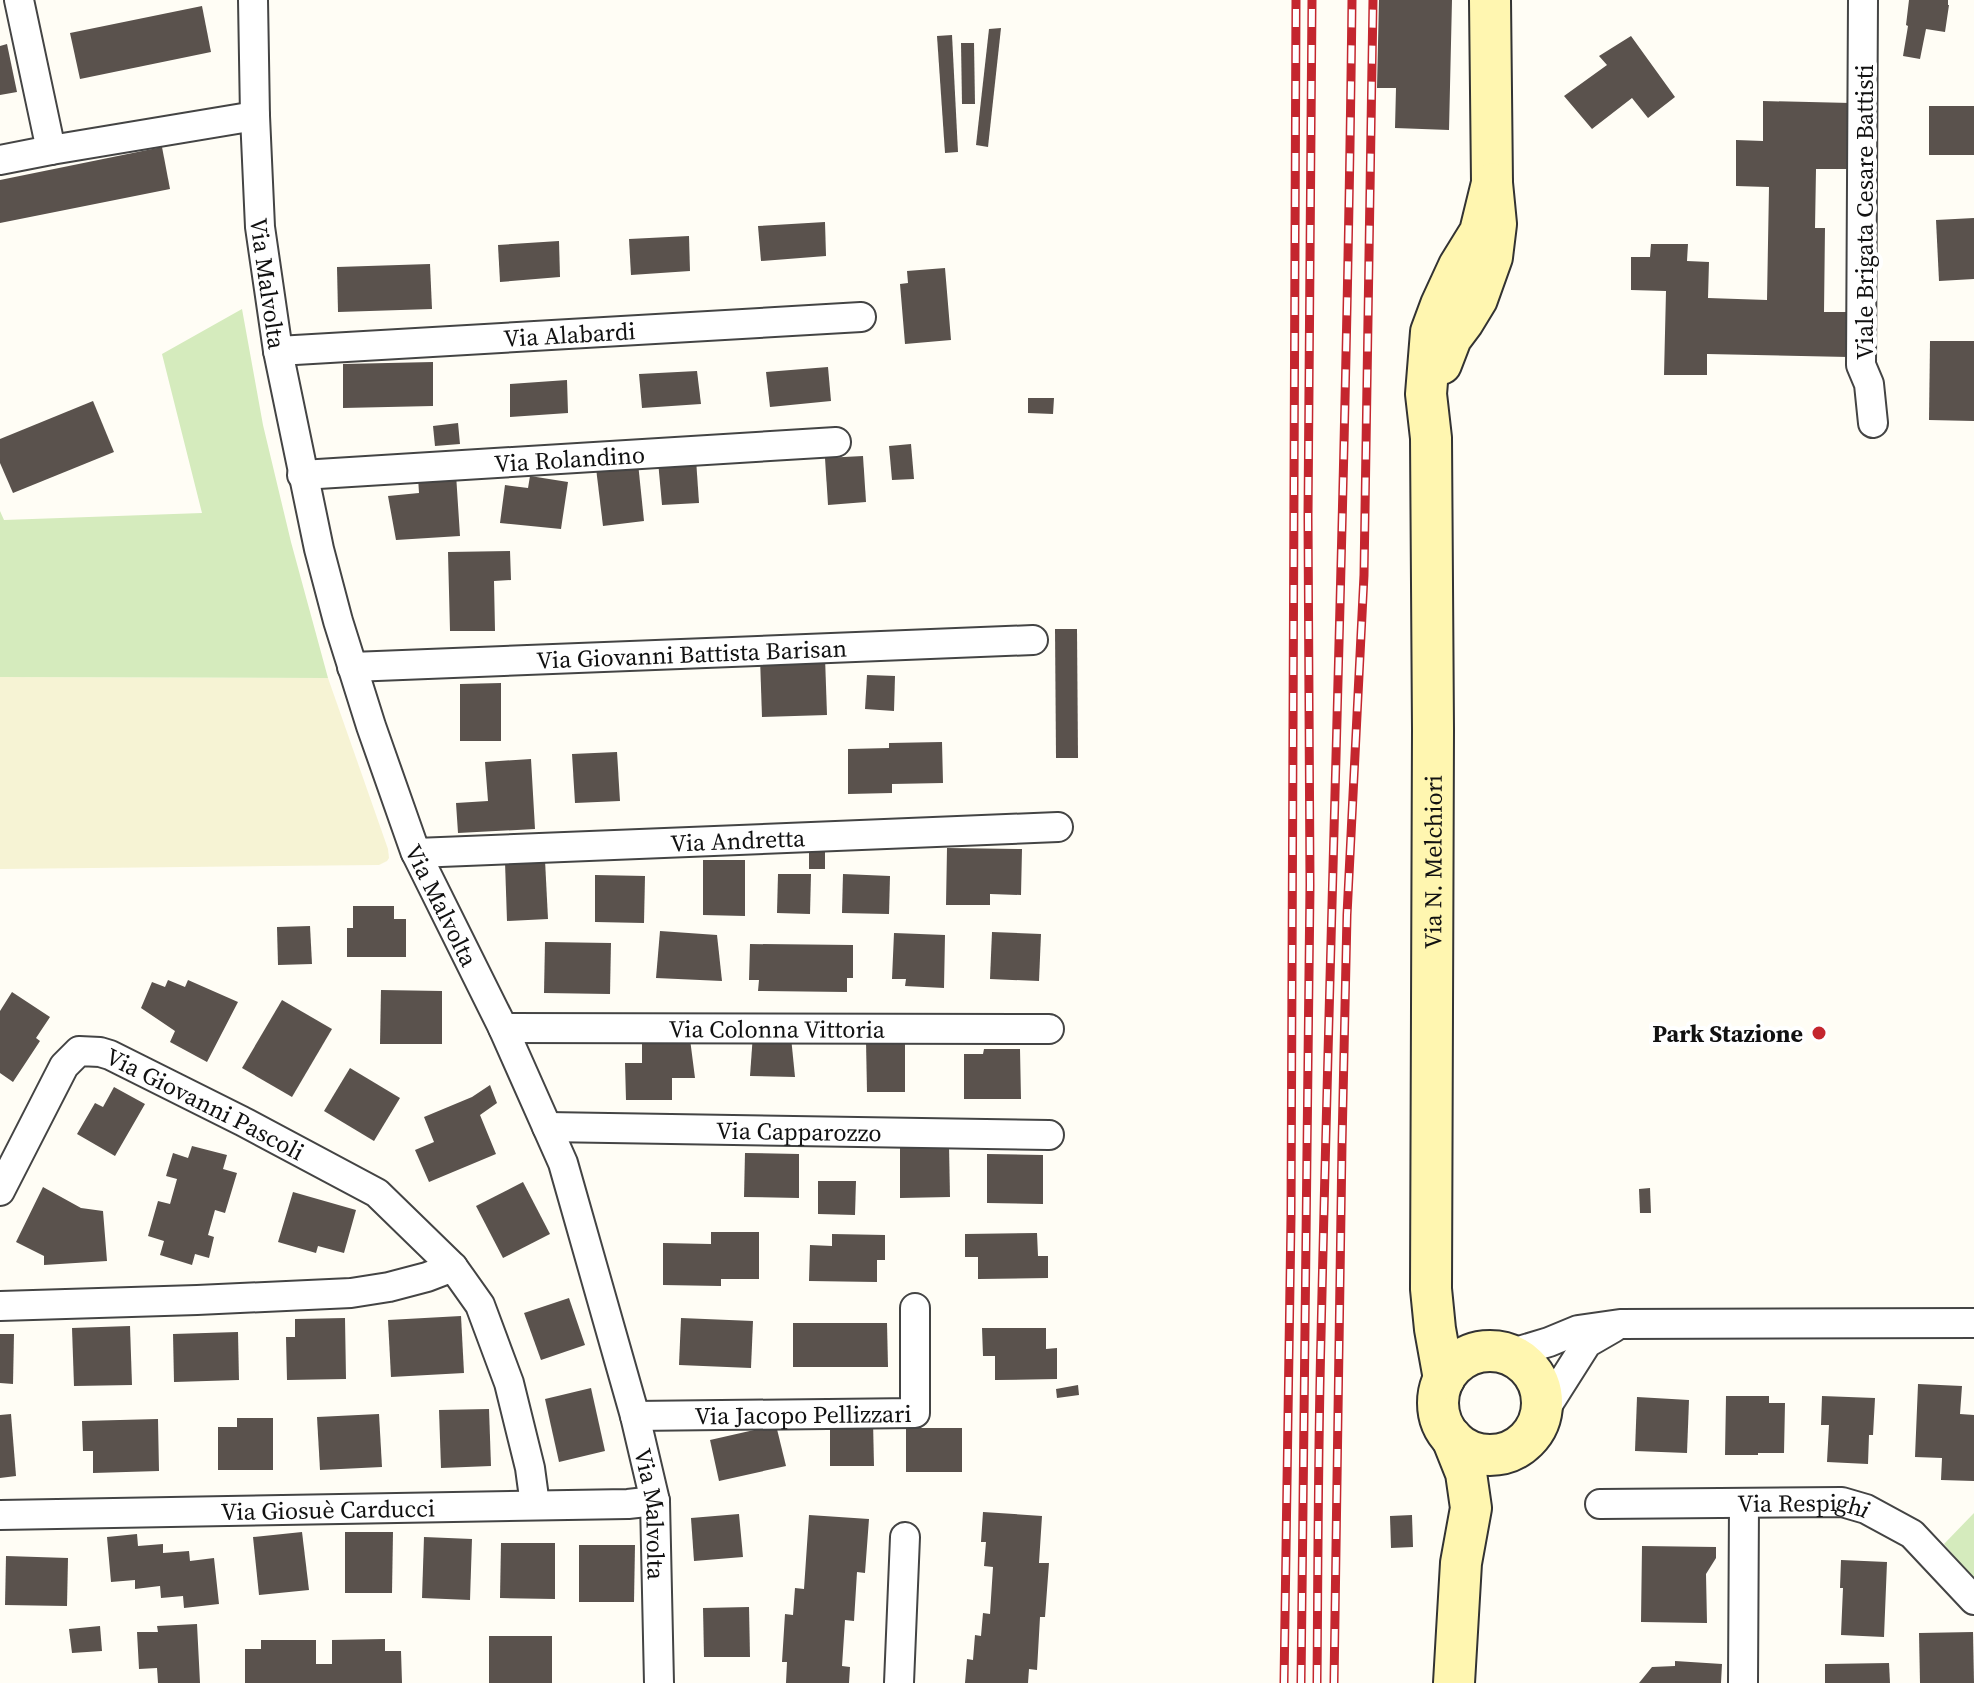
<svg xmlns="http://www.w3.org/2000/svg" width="1974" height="1683" viewBox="0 0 1974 1683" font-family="'Source Serif 4',serif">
<rect width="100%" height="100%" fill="#fffdf5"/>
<polygon fill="#f6f3d4" points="0,677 328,678 388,849 389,858 387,861 379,865 0,869"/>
<g fill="#d5ebbd">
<polygon points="242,309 263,425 291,542 328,678 0,677 0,511 4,520 202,513 162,354"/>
<polygon points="1974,1513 1974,1579 1944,1544"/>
</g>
<g fill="#5a524d">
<polygon points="1379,0 1452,0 1449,130 1395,128 1396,88 1377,88"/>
<polygon points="1909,0 1948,0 1948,5 1949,5 1945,32 1926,29 1920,59 1903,56 1908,26 1906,25"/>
<polygon points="202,6 211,52 80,79 70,33"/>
<polygon points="1001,28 988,147 976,145 989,29"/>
<polygon points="952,35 958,152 945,153 937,36"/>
<polygon points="1631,36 1675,97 1648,118 1632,98 1592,129 1564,96 1607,65 1599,56"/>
<polygon points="961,43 974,43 975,104 962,104"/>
<polygon points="7,44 17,92 0,95 0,46"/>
<polygon points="1763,101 1851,103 1849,169 1816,169 1815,228 1825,228 1824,312 1849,312 1848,357 1707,354 1707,375 1664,375 1666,291 1631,290 1631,257 1650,257 1651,244 1688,244 1687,261 1709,262 1708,298 1767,300 1769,187 1736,186 1736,140 1763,141"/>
<rect x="1929" y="106" width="45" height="49"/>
<polygon points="162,147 170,189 0,223 0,180"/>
<polygon points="1974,218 1974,279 1939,281 1936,220"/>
<polygon points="825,222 826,256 761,261 758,226"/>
<polygon points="689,236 690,271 631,275 629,239"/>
<polygon points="559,241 560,277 500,282 498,245"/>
<polygon points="430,264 432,309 338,312 337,267"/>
<polygon points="945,268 951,340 905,344 900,284 908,283 907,271"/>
<polygon points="1930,341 1974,341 1974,421 1929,420"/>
<polygon points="433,362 433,406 343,408 343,364"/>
<polygon points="828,367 831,401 770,407 766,372"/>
<polygon points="697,371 701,404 642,408 639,374"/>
<polygon points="567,380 568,413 510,417 510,384"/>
<polygon points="1028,398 1054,398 1053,414 1028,413"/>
<polygon points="93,401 114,452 13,493 0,463 0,439"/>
<polygon points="458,423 460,444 435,446 433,426"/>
<polygon points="911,444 914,479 892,480 889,446"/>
<polygon points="863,456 866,502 828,505 825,458"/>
<polygon points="696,459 699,503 662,505 658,461"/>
<polygon points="638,463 644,521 603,526 596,468"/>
<polygon points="456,474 460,536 396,540 388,496 419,493 418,477"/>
<polygon points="530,476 568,482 561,529 500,523 505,485 528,488"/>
<polygon points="510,551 511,580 494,581 495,631 450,631 448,552"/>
<polygon points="1055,629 1077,629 1078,758 1056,758"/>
<polygon points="825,657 827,715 762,717 760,658"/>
<polygon points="867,675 895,676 894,711 865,709"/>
<polygon points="501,683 501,741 460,741 460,684"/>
<polygon points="942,742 943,783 892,784 892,793 848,794 848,749 889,748 889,743"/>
<polygon points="617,752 620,801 575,803 572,754"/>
<polygon points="531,759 535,829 458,833 456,803 488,801 485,762"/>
<rect x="809" y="845" width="16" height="24"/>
<polygon points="947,848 1022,849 1021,895 990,894 990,905 946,905"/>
<polygon points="545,860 548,919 507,921 505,862"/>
<polygon points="703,860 745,860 745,916 703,915"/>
<polygon points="778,874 811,874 810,914 777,913"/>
<polygon points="843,874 890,876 889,914 842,913"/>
<polygon points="595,875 645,876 644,923 595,922"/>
<polygon points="353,906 394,906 394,919 406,919 406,957 347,957 347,928 353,928"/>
<polygon points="310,926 312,964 278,965 277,927"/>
<polygon points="660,931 717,935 722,981 656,978"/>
<polygon points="992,932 1041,934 1039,981 990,979"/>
<polygon points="894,933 945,935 944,988 905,986 906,979 892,979"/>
<polygon points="545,942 611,943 610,994 544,993"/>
<polygon points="750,944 853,945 853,978 847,978 847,992 758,991 759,980 749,980"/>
<polygon points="168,980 185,987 188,980 238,1002 207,1062 170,1042 175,1031 141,1008 152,982 165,987"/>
<polygon points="381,990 442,991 442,1044 380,1044"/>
<polygon points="12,992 50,1017 36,1038 40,1041 13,1082 0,1073 0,1011"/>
<polygon points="282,1000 332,1029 292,1097 242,1068"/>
<polygon points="753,1034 791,1037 795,1077 750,1076"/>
<polygon points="642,1039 690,1039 695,1078 672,1078 672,1100 626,1100 625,1063 642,1063"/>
<polygon points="866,1041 905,1041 905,1092 867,1092"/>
<polygon points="984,1049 1020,1049 1021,1099 964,1099 964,1054 983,1054"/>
<polygon points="350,1068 400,1098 374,1141 324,1111"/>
<polygon points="490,1085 497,1103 480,1115 496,1154 429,1182 415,1150 434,1142 424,1117 472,1097"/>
<polygon points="114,1087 145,1104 115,1156 77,1134 95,1103 103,1107"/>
<polygon points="192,1146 227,1155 223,1169 237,1173 225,1213 215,1210 208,1235 214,1237 209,1258 195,1254 192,1265 160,1255 164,1241 148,1236 158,1201 170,1204 177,1179 166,1176 173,1153 188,1158"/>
<polygon points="949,1146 950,1197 900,1198 900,1148"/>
<polygon points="745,1153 799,1154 799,1198 744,1197"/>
<polygon points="987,1154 1043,1155 1043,1204 987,1203"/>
<polygon points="818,1181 856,1181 855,1215 818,1214"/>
<polygon points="523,1182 550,1234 503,1258 476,1206"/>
<polygon points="43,1187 81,1208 103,1211 107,1261 44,1265 44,1256 16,1242"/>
<polygon points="1650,1188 1651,1213 1640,1213 1639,1189"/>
<polygon points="293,1192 356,1210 344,1253 318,1246 316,1253 278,1242"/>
<polygon points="711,1232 759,1232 759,1279 721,1279 721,1286 663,1285 663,1243 711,1244"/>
<polygon points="1037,1233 1038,1256 1048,1256 1048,1278 978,1279 978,1257 965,1257 965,1234"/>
<polygon points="832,1234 885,1235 885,1260 877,1260 877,1282 809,1281 810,1245 832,1246"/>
<polygon points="569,1298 585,1345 541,1360 524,1313"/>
<polygon points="461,1316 464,1373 391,1377 388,1320"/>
<polygon points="345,1318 346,1379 287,1380 286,1337 295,1337 295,1319"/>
<polygon points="681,1318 753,1321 751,1368 679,1365"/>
<polygon points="793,1323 887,1323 888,1367 793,1367"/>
<polygon points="130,1326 132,1385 74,1386 72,1328"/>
<polygon points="982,1328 1046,1328 1046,1349 1057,1348 1057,1379 995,1380 995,1356 983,1356"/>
<polygon points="238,1332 239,1380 174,1382 173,1334"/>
<polygon points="0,1334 14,1334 13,1384 0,1383"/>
<polygon points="1918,1384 1962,1386 1960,1414 1974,1415 1974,1481 1941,1480 1942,1458 1915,1457"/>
<polygon points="1078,1385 1079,1395 1057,1398 1056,1389"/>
<polygon points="591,1388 605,1451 559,1462 545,1399"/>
<polygon points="1726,1396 1769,1396 1769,1403 1785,1403 1784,1453 1758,1453 1758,1455 1725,1455"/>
<polygon points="1822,1396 1875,1398 1873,1435 1869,1435 1868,1464 1827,1462 1829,1425 1821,1425"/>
<polygon points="1637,1397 1689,1400 1687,1453 1635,1451"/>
<polygon points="489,1409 491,1466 441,1468 439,1410"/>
<polygon points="11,1414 16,1476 0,1478 0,1415"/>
<polygon points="379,1414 382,1467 320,1470 317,1417"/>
<polygon points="237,1418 273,1418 273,1470 218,1470 218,1427 237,1427"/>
<polygon points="158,1419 159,1471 93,1473 93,1451 83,1451 82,1421"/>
<polygon points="830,1421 873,1421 874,1466 830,1466"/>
<polygon points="776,1425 786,1466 719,1481 710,1440"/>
<rect x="906" y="1428" width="56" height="44"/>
<polygon points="983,1512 1042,1516 1039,1563 1049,1563 1045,1617 1040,1617 1037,1670 1029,1669 1028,1683 965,1683 967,1659 973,1660 975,1635 981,1636 983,1613 990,1614 993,1567 984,1566 986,1542 981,1542"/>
<polygon points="739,1514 743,1557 694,1561 691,1518"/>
<polygon points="809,1515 869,1519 865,1573 857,1572 854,1621 845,1620 842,1666 850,1667 849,1683 786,1683 787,1662 782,1662 785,1614 793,1615 795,1588 804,1589"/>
<polygon points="1412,1515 1413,1547 1391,1548 1390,1516"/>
<polygon points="302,1532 309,1590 259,1595 253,1537"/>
<polygon points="345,1532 393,1532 392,1593 345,1593"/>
<polygon points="137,1534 138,1546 163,1544 163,1553 189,1551 190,1561 214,1558 219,1604 184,1608 183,1596 161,1598 160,1586 135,1589 135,1580 111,1582 107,1537"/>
<polygon points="424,1537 472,1539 470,1600 422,1598"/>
<polygon points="501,1543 555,1543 555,1599 500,1598"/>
<polygon points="579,1545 635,1545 634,1602 579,1602"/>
<polygon points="1642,1546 1716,1547 1716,1558 1706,1574 1707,1623 1641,1622"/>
<polygon points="6,1556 68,1558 67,1606 5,1605"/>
<polygon points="1841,1560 1887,1562 1884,1637 1841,1635 1843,1588 1840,1588"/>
<polygon points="749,1607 750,1657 704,1657 703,1608"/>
<polygon points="197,1624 200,1683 158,1683 157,1668 139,1669 137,1632 158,1632 157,1626"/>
<polygon points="100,1626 102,1651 72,1653 69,1629"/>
<polygon points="1973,1632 1974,1683 1920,1683 1919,1633"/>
<rect x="489" y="1636" width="63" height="47"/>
<polygon points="385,1639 385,1651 401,1651 402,1683 245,1683 245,1649 261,1649 261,1640 316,1640 316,1664 332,1664 332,1640"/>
<polygon points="1675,1661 1722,1664 1721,1683 1639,1683 1652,1667 1675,1666"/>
<polygon points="1889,1663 1890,1683 1825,1683 1825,1664"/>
</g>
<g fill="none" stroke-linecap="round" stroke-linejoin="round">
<g stroke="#444" stroke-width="32">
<g id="street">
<polyline points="19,0 51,150"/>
<path id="s1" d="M253,0L255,116L260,227L278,351L319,549L338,621L371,726L415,851L503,1028L563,1163L635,1416L655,1501L659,1683"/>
<polyline points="1863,0 1861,365 1869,384 1873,423"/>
<polyline points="0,160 51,150 255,116"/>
<path id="s2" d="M278,351L861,317"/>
<path id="s3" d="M302,475L836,442"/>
<path id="s4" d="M352,667L1033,640"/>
<path id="s5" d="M416,853L1058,827"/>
<path id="s6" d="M503,1028L1049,1029"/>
<path id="s7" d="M547,1127L1049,1135"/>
<path id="s8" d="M0,1191L64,1066L79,1051L100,1052L110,1055L242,1121L377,1193L453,1267L480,1305L509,1383L530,1468L535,1505"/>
<polyline points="0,1306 197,1300 351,1293 389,1287 427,1277 453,1267"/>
<polyline points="1509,1354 1549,1342 1578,1330 1620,1324 1974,1323"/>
<polyline points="1542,1414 1587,1343 1613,1328"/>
<path id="s9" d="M635,1416L915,1413V1308"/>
<path id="s10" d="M1600,1504L1842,1502L1866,1509L1912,1534L1974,1600"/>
<path id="s11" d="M0,1515L628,1504L655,1501"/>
<polyline points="899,1683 905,1537"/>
<polyline points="1743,1683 1744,1504"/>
</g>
</g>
<g stroke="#333" stroke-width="44">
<g id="secondary">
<polyline points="1441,364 1451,338 1463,322 1477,299 1492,257 1496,224 1492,183 1490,0"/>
<circle cx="1490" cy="1403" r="52"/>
<path id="s12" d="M1444,1379L1435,1329L1431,1289L1433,730L1431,438L1426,394L1431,332L1441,305L1459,266L1480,232L1492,183"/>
<polyline points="1452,1438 1466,1473 1471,1508 1461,1563 1454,1683"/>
</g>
</g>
<use href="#street" stroke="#fff" stroke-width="28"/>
<use href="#secondary" stroke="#fff6b0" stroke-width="40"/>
<g stroke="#c4262e" stroke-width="9">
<g id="rail">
<polyline points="1284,1683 1291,1217 1296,0"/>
<polyline points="1301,1683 1310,885 1308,517 1312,0"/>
<path d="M1317,1683C1318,1567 1318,1452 1321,1336C1331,891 1347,446 1352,0"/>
<polyline points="1334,1683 1342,1144 1347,915 1364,575 1373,0"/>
</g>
</g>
<use href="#rail" stroke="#fff" stroke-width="6" stroke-dasharray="18" stroke-linecap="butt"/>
</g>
<circle fill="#c4262e" stroke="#fff" stroke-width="3" cx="1819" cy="1033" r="8"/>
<g text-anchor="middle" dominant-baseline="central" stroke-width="8" stroke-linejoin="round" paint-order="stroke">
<g font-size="24" fill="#111" stroke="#fff">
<text transform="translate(1864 212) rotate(-90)">Viale Brigata Cesare Battisti</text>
<text stroke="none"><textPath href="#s1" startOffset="284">Via Malvolta</textPath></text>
<text stroke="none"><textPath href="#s2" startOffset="292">Via Alabardi</textPath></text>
<text stroke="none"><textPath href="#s3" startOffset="268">Via Rolandino</textPath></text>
<text stroke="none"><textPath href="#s4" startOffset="340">Via Giovanni Battista Barisan</textPath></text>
<text stroke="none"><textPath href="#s5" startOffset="322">Via Andretta</textPath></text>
<text stroke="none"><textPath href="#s12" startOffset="518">Via N. Melchiori</textPath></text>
<text stroke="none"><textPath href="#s1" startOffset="932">Via Malvolta</textPath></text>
<text stroke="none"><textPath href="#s6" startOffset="274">Via Colonna Vittoria</textPath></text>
<text stroke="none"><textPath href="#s8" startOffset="300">Via Giovanni Pascoli</textPath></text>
<text stroke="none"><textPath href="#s7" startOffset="252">Via Capparozzo</textPath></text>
<text stroke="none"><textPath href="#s9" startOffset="168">Via Jacopo Pellizzari</textPath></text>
<text stroke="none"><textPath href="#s11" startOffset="328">Via Giosuè Carducci</textPath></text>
<text stroke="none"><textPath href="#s10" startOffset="204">Via Respighi</textPath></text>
<text stroke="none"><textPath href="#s1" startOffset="1580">Via Malvolta</textPath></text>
</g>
<g font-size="24" font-weight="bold" fill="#111" stroke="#fff" text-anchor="end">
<text x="1803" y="1033">Park Stazione</text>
</g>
</g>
</svg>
